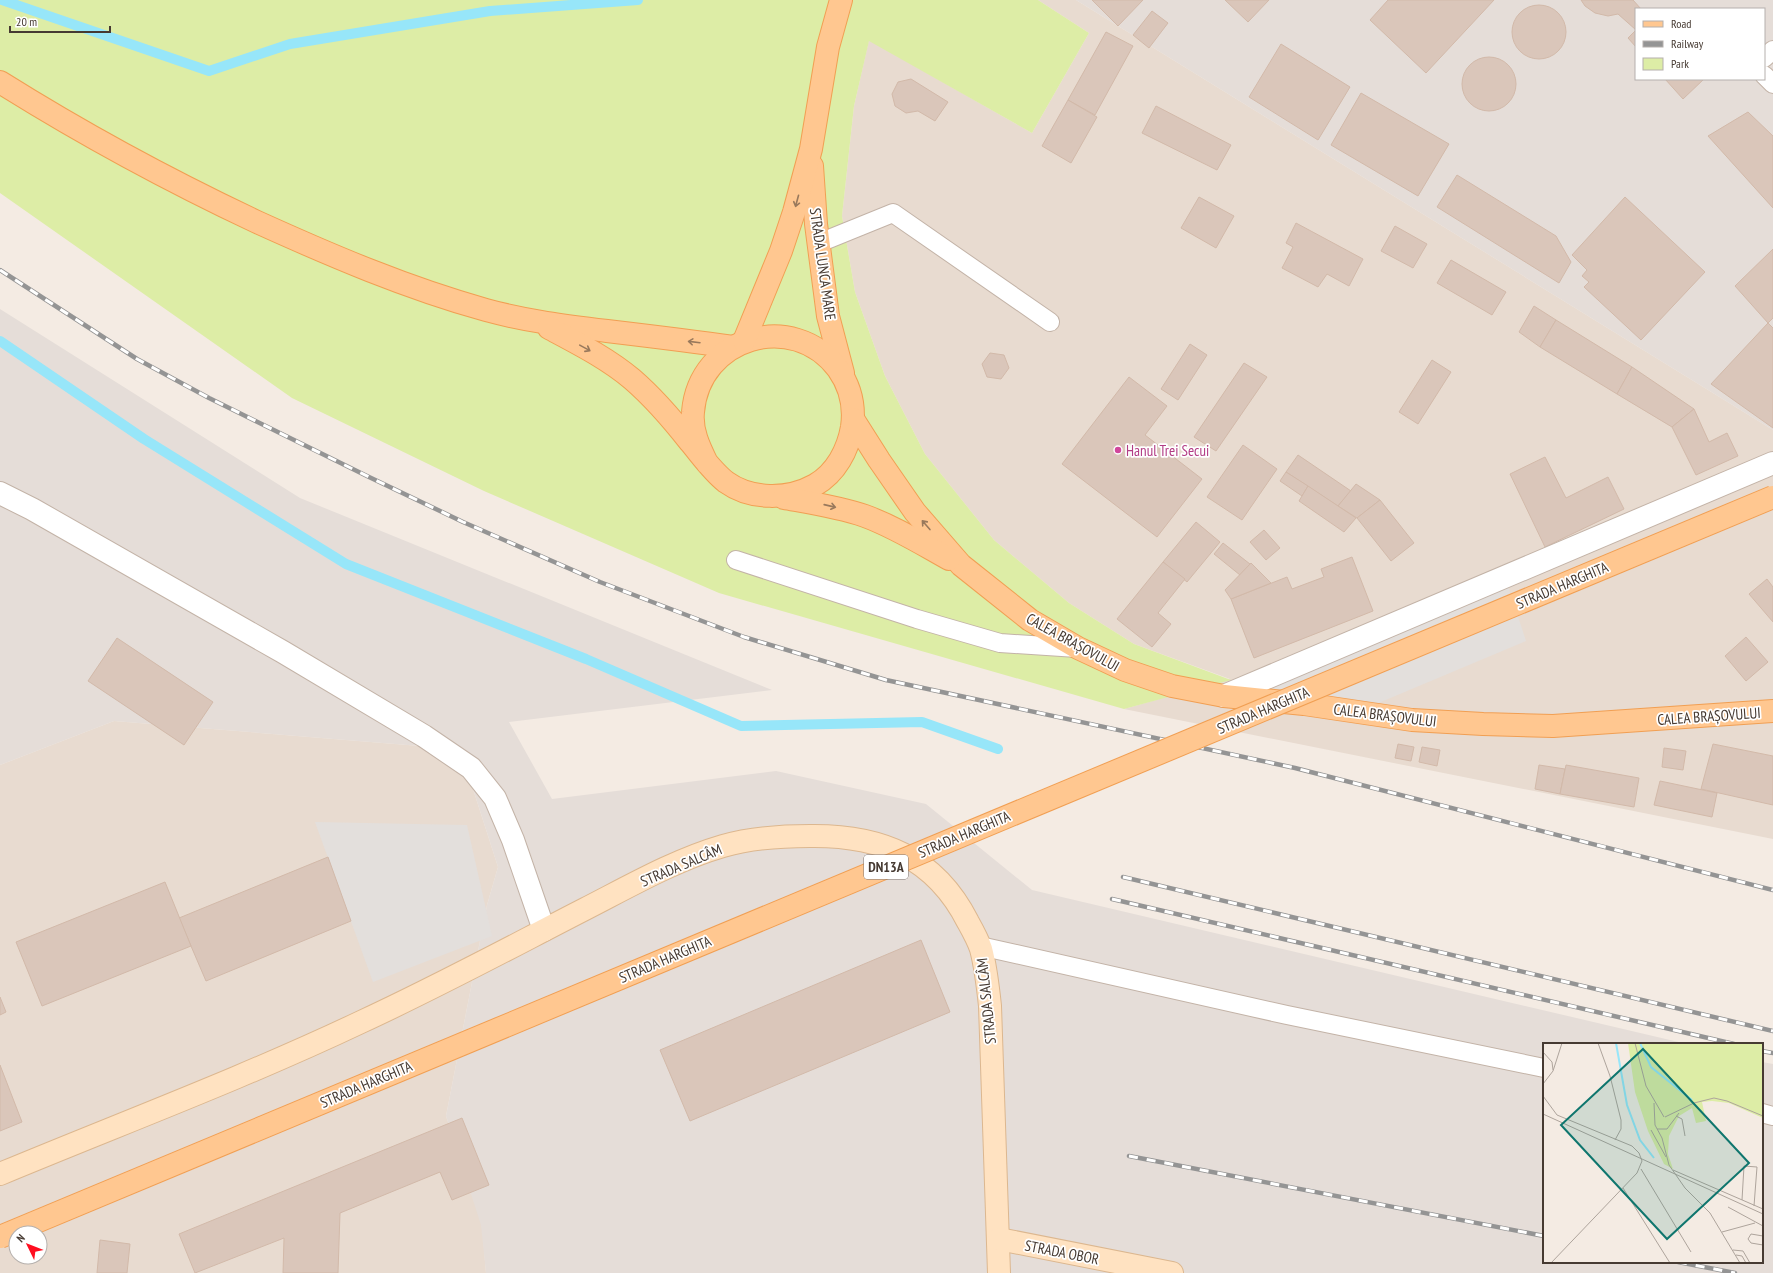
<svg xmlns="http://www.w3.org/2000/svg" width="1773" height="1273" viewBox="0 0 1773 1273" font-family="'PT Sans Narrow',sans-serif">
<rect width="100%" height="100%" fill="#f4ebe3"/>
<g fill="#e8dbd0" fill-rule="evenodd">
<polygon points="1038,0 1076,0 1773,430 1773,839 1124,709 1230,679 1134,644 1069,603 994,540 925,454 885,376 855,292 842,216 854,106 869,40 1032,133 1089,33"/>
<path d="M114,721L444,748L473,789L498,867L487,905L446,1116L482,1225L486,1273H0V765ZM16,1233H40V1257H16Z"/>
</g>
<g fill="#e5ddd8" fill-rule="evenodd">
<path d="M1076,0H1773V430ZM1636,9H1764V79H1636Z"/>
<polygon points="0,309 300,498 772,690 509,722 552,799 776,771 926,804 1032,890 1687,1044 1544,1044 1544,1262 1762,1262 1762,1062 1773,1064 1773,1273 486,1273 481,1225 446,1116 487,905 498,867 473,789 444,748 114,721 0,765"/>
</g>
<polygon fill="#ddeda6" points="0,0 1038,0 1089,33 1032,133 869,41 854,106 842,216 855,292 885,376 925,454 994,540 1069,603 1134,644 1231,680 1124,709 719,593 484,491 292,398 0,193"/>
<g fill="#e3dfdc">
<polygon points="1505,577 1526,641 1357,712 1247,686"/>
<polygon points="315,822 467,825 492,936 373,982"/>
</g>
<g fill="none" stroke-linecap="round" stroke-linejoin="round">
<g stroke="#97e6f9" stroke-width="10">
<polyline points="2,0 209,71 290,44 490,11 638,0"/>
<polyline points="0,341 144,439 346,564 586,659 741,726 922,722 998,749"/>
</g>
</g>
<g fill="#dac6ba" stroke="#d2b9a9">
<polygon points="1092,0 1143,0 1118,26"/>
<polygon points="1225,0 1269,0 1248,22"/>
<polygon points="1388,0 1494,0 1426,73 1370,20"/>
<polygon points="1581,0 1633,0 1641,9 1636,9 1636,30 1618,14 1608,16 1595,13 1585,6"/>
<circle cx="1539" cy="32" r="27"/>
<polygon points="1152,11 1168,23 1149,48 1133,35"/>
<polygon points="1636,30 1636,47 1628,38"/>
<polygon points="1106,32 1133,46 1095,115 1068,100"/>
<polygon points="1281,44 1350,87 1318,140 1249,97"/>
<circle cx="1489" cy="84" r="27"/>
<polygon points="911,79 948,102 935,121 918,111 906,113 895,106 892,94 898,82"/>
<polygon points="1665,79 1704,79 1683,99"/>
<polygon points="1361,93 1449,144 1418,196 1331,145"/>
<polygon points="1068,100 1097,117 1071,163 1042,146"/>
<polygon points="1156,106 1231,145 1217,170 1142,133"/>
<polygon points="1748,112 1773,136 1773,208 1708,136"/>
<polygon points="1457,175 1556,236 1571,262 1559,283 1437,207"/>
<polygon points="1199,197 1234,216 1216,248 1181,228"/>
<polygon points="1625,197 1705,272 1641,340 1584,287 1589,282 1582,276 1587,270 1572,255"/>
<polygon points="1296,223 1363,259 1349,286 1327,274 1318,287 1282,268 1293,247 1286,243"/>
<polygon points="1395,226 1427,244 1413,268 1381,251"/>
<polygon points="1773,249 1773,318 1768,323 1735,286"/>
<polygon points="1451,260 1506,292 1492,315 1437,283"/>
<polygon points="1534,306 1556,320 1540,347 1519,332"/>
<polygon points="1556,320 1632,367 1617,394 1540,347"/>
<polygon points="1768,323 1773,328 1773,428 1711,384"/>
<polygon points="1190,344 1207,355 1178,400 1161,389"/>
<polygon points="990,353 1004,355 1009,368 1001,379 987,377 982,364"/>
<polygon points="1432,360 1451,372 1418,424 1399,412"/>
<polygon points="1244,363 1267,377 1216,451 1194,437"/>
<polygon points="1632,367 1694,409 1672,427 1617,394"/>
<polygon points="1129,377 1167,406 1145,435 1202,479 1157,537 1062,464"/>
<polygon points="1694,409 1709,442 1727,433 1738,456 1696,475 1672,427"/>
<polygon points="1243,445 1277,469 1242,520 1207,497"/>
<polygon points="1298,455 1351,491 1338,506 1286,472"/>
<polygon points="1545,457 1566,498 1608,477 1624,509 1545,547 1510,474"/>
<polygon points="1286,472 1308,486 1302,496 1280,481"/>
<polygon points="1356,484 1380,500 1357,518 1338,506"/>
<polygon points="1308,486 1356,518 1344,532 1299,501"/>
<polygon points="1380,500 1414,543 1391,561 1357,518"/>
<polygon points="1196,522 1220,542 1187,582 1163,562"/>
<polygon points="1264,530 1280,548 1266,560 1250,542"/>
<polygon points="1223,543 1250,564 1240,575 1214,554"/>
<polygon points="1352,557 1373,611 1254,658 1231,599 1287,577 1292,589 1324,577 1321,569"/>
<polygon points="1163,562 1185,579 1158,613 1171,624 1152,647 1117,619"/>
<polygon points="1251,563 1271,583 1231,599 1225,590"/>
<polygon points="1767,579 1773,587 1773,622 1749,594"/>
<polygon points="1746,637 1768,662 1746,681 1725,656"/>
<polygon points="117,638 213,702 184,745 88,681"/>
<polygon points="1398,744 1414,747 1411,761 1395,758"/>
<polygon points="1713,744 1773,756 1773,805 1701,789"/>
<polygon points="1422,747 1440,750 1437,766 1419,762"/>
<polygon points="1664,748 1686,751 1683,770 1662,767"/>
<polygon points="1539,765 1565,769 1560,794 1535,789"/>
<polygon points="1566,765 1639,778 1634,807 1560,794"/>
<polygon points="1660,781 1717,793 1712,817 1654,805"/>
<polygon points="328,857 351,921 206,981 179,918"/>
<polygon points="165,882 191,946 42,1006 16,942"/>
<polygon points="921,940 950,1012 690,1121 660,1050"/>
<polygon points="0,997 6,1012 0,1015"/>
<polygon points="0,1065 22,1122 0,1131"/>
<polygon points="462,1118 489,1185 452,1200 440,1172 340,1213 338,1273 283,1273 284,1238 195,1273 179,1234"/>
<polygon points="100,1240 130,1244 127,1273 97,1273"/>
</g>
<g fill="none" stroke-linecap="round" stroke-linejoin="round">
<g stroke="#c3b3a7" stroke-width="20">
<g id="lane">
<polyline points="1764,58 1773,50"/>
<polyline points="1764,75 1773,84"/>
<polyline points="819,243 893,213 1050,322"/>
<polyline points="736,560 917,619 1000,643 1077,648"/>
<polyline points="980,946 1287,1015 1544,1068"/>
<polyline points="1762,1113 1773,1116"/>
</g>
</g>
<g stroke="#c3b3a7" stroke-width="24">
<g id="street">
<polyline points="0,493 32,509 283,652 424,736 471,768 495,798 513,840 544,930"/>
<polyline points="1224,696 1773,463"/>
</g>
</g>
<g stroke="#dcb78f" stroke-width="24">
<g id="secondary">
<path d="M0,1174C120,1124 243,1078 361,1022C437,987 511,947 585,909C630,886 675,860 723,846C751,838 781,836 810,836C881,835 935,857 968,922C973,931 978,940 981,949C986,968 988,987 990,1006L999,1273"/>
<polyline points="999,1239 1172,1273"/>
</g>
</g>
<g stroke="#f19f53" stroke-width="24">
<g id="primary">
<path d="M0,82C83,134 168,180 257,222C332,256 407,288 486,310C526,321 566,326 607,331C649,336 691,341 733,347"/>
<polyline points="812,166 816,224 828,316 843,373"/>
<path d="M549,328C577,343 607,358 632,379C654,398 672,419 690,442C701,455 712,471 726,482C751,500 788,500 815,485C836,473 848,450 852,427C855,406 850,386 838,369C793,309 699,337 693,412C691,430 699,447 707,463"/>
<polyline points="744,341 781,251 794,212 811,149 828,47 841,0"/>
<polyline points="853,419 879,460 915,512 961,565 1030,620 1078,648 1125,670 1172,686 1224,696 1304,704 1412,720 1483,724 1553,726 1773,711"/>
<path d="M784,498C812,503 839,507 865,516C895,527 922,544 949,559"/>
</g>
</g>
<use href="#lane" stroke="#fff" stroke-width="18"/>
<use href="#street" stroke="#fff" stroke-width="22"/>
<use href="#secondary" stroke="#ffe2c1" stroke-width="22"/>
<use href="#primary" stroke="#ffc790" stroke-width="22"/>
<g stroke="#949494" stroke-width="4.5">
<g id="rail">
<polyline points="0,270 137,359 209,398 369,477 463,522 600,582 744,637 886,680 1295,768 1773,890"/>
<polyline points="1123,877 1773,1031"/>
<polyline points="1112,899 1734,1044"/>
<polyline points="1762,1051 1773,1053"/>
<polyline points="1129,1156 1544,1236"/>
<polyline points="1678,1262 1735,1273"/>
</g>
</g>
<use href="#rail" stroke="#fff" stroke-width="3" stroke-dasharray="9" stroke-linecap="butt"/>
<g stroke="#f19f53" stroke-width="24" stroke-linecap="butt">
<polyline id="primary-bridge" points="0,1237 1773,497"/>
</g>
<use href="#primary-bridge" stroke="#ffc790" stroke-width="22"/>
</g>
<defs><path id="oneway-shaft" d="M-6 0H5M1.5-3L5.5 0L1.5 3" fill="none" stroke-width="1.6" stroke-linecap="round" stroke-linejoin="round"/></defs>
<g stroke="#99795c">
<use href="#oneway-shaft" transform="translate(797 201) rotate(105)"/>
<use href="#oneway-shaft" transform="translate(694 342) rotate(-173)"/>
<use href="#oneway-shaft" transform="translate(585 348) rotate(29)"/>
<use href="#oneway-shaft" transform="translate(830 506) rotate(13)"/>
<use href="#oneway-shaft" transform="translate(926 525) rotate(-131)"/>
</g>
<circle fill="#d1479c" stroke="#fff" stroke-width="1.5" cx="1118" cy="450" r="4"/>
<g text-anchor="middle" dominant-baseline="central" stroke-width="3.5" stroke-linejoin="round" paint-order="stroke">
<rect fill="#fff" stroke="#7e7570" stroke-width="1" x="864" y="855" width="44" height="24" rx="3"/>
<g font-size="14" font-weight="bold" fill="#463a32">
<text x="886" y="867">DN13A</text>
</g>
<g font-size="15" fill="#463a32" stroke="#fff">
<text transform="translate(823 264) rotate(82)">STRADA LUNCA MARE</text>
<text transform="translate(1562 585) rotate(-23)">STRADA HARGHITA</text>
<text transform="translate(1073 642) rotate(29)">CALEA BRAȘOVULUI</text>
<text transform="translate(1263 710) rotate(-23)">STRADA HARGHITA</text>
<text transform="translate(1385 715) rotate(7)">CALEA BRAȘOVULUI</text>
<text transform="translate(1709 716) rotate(-4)">CALEA BRAȘOVULUI</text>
<text transform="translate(964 834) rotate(-23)">STRADA HARGHITA</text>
<text transform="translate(681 865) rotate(-23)">STRADA SALCÂM</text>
<text transform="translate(665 959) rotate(-23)">STRADA HARGHITA</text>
<text transform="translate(986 1001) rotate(-96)">STRADA SALCÂM</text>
<text transform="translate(366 1084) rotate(-23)">STRADA HARGHITA</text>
<text transform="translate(1062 1252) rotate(11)">STRADA OBOR</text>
</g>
<g font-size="15" fill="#b23c85" stroke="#fff" text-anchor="start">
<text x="1126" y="450">Hanul Trei Secui</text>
</g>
</g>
<g transform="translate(1543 1043)">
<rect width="220" height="220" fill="#f4ebe3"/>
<path d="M85,0H220V75L186,60L169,58L159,59L163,78L153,80L149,65L136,73L126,93L125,111L130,126L121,121L105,88L92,49Z" fill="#ddeda6"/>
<path fill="none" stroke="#97e6f9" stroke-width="2" d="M73,0L84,62L97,97L111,115M97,0L108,24L149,57"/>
<path fill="none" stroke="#aea49c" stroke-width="1" d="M55,0L67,33L78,77V86L72,97M92,0L103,43L121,74M0,9L9,19L10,27M0,41L10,28L19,0M0,53L14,72L89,103L96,110L99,118L94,130L8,220M111,60L112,82L119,95L126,122L142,145L167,170L197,220M0,71L220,171M133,73L139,76L142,93M122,74L151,60L171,55L184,58L220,73M220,79V94M114,86H124L136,70M108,87L123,114M98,126L148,209M130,127L220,166M80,145L127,220M199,157L201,123L214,124L211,163M185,164L220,183M179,189L212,180M220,193L208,191L205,196L208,200L220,202M190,207L200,208L207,220M193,212L199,213L203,220"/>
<path fill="#0f766e" fill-opacity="0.15" stroke="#0f766e" stroke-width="2" d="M100,6L206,120L124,196L18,82Z"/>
<rect width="220" height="220" fill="none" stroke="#463a32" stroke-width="2"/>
</g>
<rect x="1635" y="8" width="130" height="72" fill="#ffffff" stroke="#b5b0ad"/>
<rect x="1643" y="21" width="20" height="6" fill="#ffc790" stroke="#b5b0ad"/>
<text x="1671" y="28" font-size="12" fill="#463a32">Road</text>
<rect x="1643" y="41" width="20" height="6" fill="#949494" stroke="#b5b0ad"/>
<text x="1671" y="48" font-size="12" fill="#463a32">Railway</text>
<rect x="1643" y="58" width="20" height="12" fill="#ddeda6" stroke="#b5b0ad"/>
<text x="1671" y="68" font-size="12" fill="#463a32">Park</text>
<g transform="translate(28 1245) rotate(313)"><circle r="19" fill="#ffffff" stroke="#b5b0ad"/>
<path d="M0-3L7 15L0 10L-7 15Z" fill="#ff0e20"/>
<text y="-6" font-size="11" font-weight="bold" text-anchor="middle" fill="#463a32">N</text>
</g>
<path d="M10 26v6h100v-6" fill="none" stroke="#463a32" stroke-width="2"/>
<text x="16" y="26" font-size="12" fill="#463a32" stroke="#ffffff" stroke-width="3" paint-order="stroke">20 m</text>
</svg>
